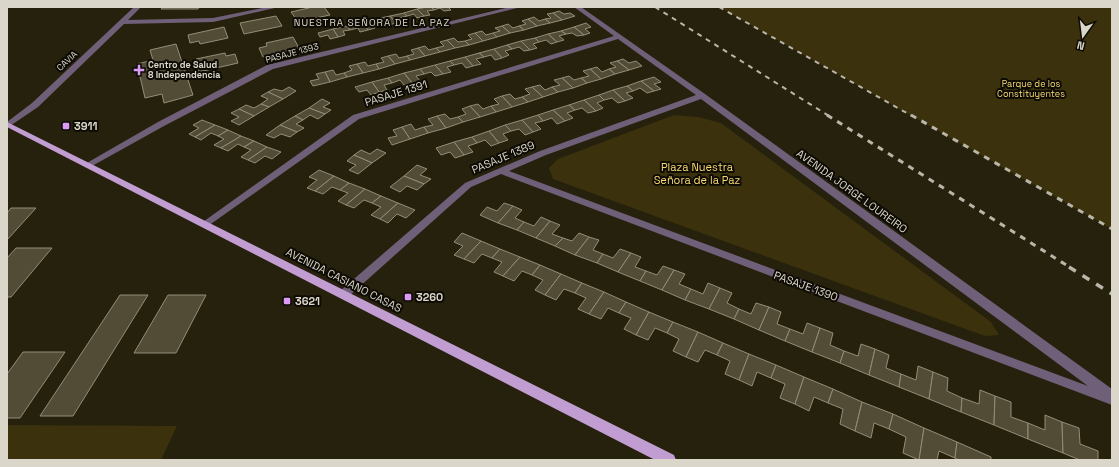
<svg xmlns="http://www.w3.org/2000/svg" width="1119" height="467" viewBox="0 0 1119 467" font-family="'Space Grotesk',sans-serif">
<rect width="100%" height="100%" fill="#26210d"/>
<g fill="#3b310c">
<polygon points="719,7 1112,7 1112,229 742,20"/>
<polygon points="674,115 698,117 721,123 991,322 999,335 985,336 553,179 549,168 558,159"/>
<polygon points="7,425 177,426 161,460 7,460"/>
</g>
<g fill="#524c37" stroke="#948d76">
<polygon points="163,7 199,7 198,9 161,9"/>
<polygon points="313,7 324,7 330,15 306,20 304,17 296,19 291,12"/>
<polygon points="427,7 431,7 434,10 427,11 430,15 424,16 417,9"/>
<polygon points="431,7 448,7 451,10 444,11 440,8 434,10"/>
<polygon points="417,9 424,16 417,18 414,14 407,16 404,13"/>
<polygon points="559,11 564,14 570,13 575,16 562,20 553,13"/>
<polygon points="404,13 407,16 400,18 403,21 396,23 390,16"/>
<polygon points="553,13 562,20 550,23 545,19 551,18 547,14"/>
<polygon points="276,16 282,26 244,34 240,23"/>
<polygon points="390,16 396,23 389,25 386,21 379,23 376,19"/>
<polygon points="534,17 539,21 545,19 550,23 537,26 528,19"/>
<polygon points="376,19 379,23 372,24 375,28 368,30 362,22"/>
<polygon points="528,19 537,26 524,30 519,26 526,24 522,21"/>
<polygon points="362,22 368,30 360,32 358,28 350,30 347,26"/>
<polygon points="586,23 591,27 585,29 590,33 584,35 574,27"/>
<polygon points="508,24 513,28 519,26 524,30 510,33 502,26"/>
<polygon points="347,26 350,30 343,31 345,35 338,37 333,29"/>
<polygon points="502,26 510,33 497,37 493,33 500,31 495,28"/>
<polygon points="224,27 228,38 200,44 199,41 190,43 188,35"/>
<polygon points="574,27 584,35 577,36 572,33 566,34 561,31"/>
<polygon points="333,29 338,37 330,39 328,35 320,37 318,33"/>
<polygon points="482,31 486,35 493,33 497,37 483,41 475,33"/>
<polygon points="561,31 566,34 559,36 564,40 557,42 548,34"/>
<polygon points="475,33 483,41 469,45 465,41 472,39 468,35"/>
<polygon points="548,34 557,42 551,44 546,40 539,42 535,38"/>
<polygon points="293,37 299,48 263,57 259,48 267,46 266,43"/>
<polygon points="454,38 458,42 465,41 469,45 455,48 447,40"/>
<polygon points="535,38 539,42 533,44 537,48 530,50 521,41"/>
<polygon points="447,40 455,48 440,52 436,48 444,46 440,42"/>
<polygon points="521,41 530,50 524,51 519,47 512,49 507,45"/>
<polygon points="176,44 193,95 164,103 162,94 145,98 137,64 153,60 150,50"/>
<polygon points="507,45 512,49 505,51 509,55 502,58 494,49"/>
<polygon points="425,46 429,50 436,48 440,52 425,56 418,48"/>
<polygon points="418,48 425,56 410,60 407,56 414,54 411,50"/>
<polygon points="494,49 502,58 495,60 491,55 484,57 479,53"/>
<polygon points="225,53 226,56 235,54 238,63 199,72 196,59"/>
<polygon points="479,53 484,57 476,59 481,64 473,66 465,57"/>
<polygon points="396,54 399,58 407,56 410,60 395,64 388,56"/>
<polygon points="388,56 395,64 379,69 376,64 384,62 381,58"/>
<polygon points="465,57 473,66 466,68 462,63 454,65 450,61"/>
<polygon points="623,59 629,63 636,61 642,66 629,70 617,61"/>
<polygon points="450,61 454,65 447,67 451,72 443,74 435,65"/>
<polygon points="617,61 629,70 615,74 609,69 616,67 610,63"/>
<polygon points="365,62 368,66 376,64 379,69 363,73 357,64"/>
<polygon points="357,64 363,73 347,77 344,73 352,70 349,66"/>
<polygon points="435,65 443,74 435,76 431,72 424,74 420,69"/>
<polygon points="597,67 602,72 609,69 615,74 601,79 590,69"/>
<polygon points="420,69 424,74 416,76 420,81 412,83 404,73"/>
<polygon points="590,69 601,79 587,83 581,78 589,76 583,71"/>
<polygon points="333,70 336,75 344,73 347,77 330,82 325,72"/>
<polygon points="325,72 330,82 313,86 310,81 319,79 316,74"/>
<polygon points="404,73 412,83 404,85 400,80 392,83 388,78"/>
<polygon points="569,76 574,80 581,78 587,83 573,88 562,78"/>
<polygon points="654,77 661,82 654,84 661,89 654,91 641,81"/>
<polygon points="388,78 392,83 384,85 387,90 379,92 372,82"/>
<polygon points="562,78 573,88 558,92 552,87 560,85 554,80"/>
<polygon points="641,81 654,91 647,93 640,88 633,91 627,86"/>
<polygon points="372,82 379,92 371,95 367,90 359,92 355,87"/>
<polygon points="540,85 545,90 552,87 558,92 543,97 532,87"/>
<polygon points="627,86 633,91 626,93 633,98 625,101 613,90"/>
<polygon points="289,87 296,91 283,99 268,92 274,89 282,91"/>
<polygon points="532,87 543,97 528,102 522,97 530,94 525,89"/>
<polygon points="613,90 625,101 618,103 612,98 604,100 599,95"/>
<polygon points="268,92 283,99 269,107 261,104 268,99 261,96"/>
<polygon points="510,94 515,99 522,97 528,102 512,107 502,96"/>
<polygon points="599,95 604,100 597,103 603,108 596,111 584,100"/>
<polygon points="502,96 512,107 496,112 491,106 499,104 494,99"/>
<polygon points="322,99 330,103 323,107 331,110 325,114 309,108"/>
<polygon points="584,100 596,111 588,113 582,108 575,110 569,105"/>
<polygon points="261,104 269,107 254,116 239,109 246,105 254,108"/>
<polygon points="478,104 483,109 491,106 496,112 480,117 470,106"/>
<polygon points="569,105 575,110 567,113 573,118 565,121 553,110"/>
<polygon points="470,106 480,117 463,122 458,117 466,114 462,109"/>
<polygon points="309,108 325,114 318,119 310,115 303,120 295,116"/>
<polygon points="239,109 254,116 239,125 231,121 239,117 231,113"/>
<polygon points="553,110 565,121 557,124 552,118 543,121 538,115"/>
<polygon points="445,114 450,119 458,117 463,122 446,128 437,116"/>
<polygon points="538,115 543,121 535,123 541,129 533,132 522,120"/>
<polygon points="295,116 303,120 296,124 304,128 297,132 280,125"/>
<polygon points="437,116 446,128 428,133 424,127 433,125 428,119"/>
<polygon points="202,120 215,125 195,137 189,134 199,128 193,125"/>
<polygon points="522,120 533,132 525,135 519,129 511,131 505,125"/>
<polygon points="411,124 415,130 424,127 428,133 410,139 402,127"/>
<polygon points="215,125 228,130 218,136 211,133 201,140 195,137"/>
<polygon points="280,125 297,132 290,137 281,134 274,138 266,135"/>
<polygon points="505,125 511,131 503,134 508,140 499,143 489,131"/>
<polygon points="402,127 410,139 392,145 388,138 397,136 393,130"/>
<polygon points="228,130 241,136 221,148 214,145 224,139 218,136"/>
<polygon points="489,131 499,143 491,146 485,140 477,143 472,137"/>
<polygon points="241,136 254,141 244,147 238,144 228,151 221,148"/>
<polygon points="472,137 477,143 468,146 473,152 464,155 454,142"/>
<polygon points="254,141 267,147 248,160 241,157 251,150 244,147"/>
<polygon points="454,142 464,155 455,158 450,152 441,155 436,148"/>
<polygon points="267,147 281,152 272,159 265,156 255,163 248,160"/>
<polygon points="377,149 386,153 372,163 354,155 361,150 370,154"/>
<polygon points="354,155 372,163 358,174 349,170 356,165 347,161"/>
<polygon points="417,165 427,169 420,175 431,179 424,184 404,176"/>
<polygon points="319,170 334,176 315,191 307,188 317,180 309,177"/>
<polygon points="334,176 349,183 340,190 332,187 323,194 315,191"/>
<polygon points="404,176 424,184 417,190 407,186 400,192 390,187"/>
<polygon points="349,183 365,189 346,205 338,201 348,193 340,190"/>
<polygon points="365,189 381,196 372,203 364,200 354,208 346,205"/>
<polygon points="381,196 398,203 380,219 371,215 381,207 372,203"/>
<polygon points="398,203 415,210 406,218 397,214 388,223 380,219"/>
<polygon points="504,203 513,206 498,223 480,215 487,207 497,211"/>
<polygon points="513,206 522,210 515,218 524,222 517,230 498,223"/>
<polygon points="11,208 36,208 7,240 7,213"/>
<polygon points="541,217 550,221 536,238 517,230 524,222 534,226"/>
<polygon points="550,221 560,225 552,234 563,238 555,246 536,238"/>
<polygon points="462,233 481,241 464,259 454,255 463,246 454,242"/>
<polygon points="579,233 589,237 575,255 555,246 563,238 572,241"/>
<polygon points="589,237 599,240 593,250 603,254 597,263 575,255"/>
<polygon points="481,241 500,249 492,258 482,254 474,263 464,259"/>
<polygon points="16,248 52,248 11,297 7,297 7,258"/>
<polygon points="500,249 520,257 503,276 494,272 502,262 492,258"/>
<polygon points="620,249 631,253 618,272 597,263 603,254 613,258"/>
<polygon points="631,253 641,257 635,267 646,271 640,281 618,272"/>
<polygon points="520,257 540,265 532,275 522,271 514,281 503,276"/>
<polygon points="540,265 561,274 545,295 535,290 543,280 532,275"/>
<polygon points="663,266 674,270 662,290 640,281 646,271 657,275"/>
<polygon points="674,270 685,274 679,284 691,289 685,300 662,290"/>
<polygon points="561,274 582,283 575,293 564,289 556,300 545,295"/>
<polygon points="582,283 604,292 589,314 578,309 586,298 575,293"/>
<polygon points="708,283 720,288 709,309 685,300 691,289 703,294"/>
<polygon points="720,288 732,293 727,303 739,309 734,319 709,309"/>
<polygon points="604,292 626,302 619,313 608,308 601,319 589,314"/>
<polygon points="120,295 148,295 73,416 40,416"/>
<polygon points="168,295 206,295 176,353 134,353"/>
<polygon points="626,302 649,312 636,335 624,329 631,318 619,313"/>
<polygon points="756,303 769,307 759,330 734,319 739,309 751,314"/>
<polygon points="769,307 781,312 777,324 790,329 785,341 759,330"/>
<polygon points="649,312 673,322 667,333 655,328 648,340 636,335"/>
<polygon points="673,322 698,332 686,357 673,351 679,339 667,333"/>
<polygon points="807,323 820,328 812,352 785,341 790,329 803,334"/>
<polygon points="820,328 833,333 830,345 844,351 840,363 812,352"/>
<polygon points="698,332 723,343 717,355 705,350 698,362 686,357"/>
<polygon points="723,343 749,354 739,380 725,374 730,361 717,355"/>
<polygon points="861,344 875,349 869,375 840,363 844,351 858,356"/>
<polygon points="875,349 889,355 886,368 901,374 899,387 869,375"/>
<polygon points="23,352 65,352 20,418 7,418 7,374"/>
<polygon points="749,354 776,365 771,378 757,372 752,386 739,380"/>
<polygon points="776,365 804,377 795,404 780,398 785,384 771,378"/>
<polygon points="918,366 933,372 929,399 899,387 901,374 916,380"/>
<polygon points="933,372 948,378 947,391 962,398 961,412 929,399"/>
<polygon points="804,377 833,389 828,403 814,397 809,411 795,404"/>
<polygon points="833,389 862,402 855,431 840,424 843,409 828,403"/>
<polygon points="980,390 995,396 994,425 961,412 962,398 979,404"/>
<polygon points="995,396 1011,402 1011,417 1028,423 1028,439 994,425"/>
<polygon points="862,402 893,414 889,429 874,423 871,438 855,431"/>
<polygon points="893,414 924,428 919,460 903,453 906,437 889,429"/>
<polygon points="1045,415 1062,422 1063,453 1028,439 1028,423 1045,430"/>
<polygon points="1062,422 1079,428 1080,444 1098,451 1098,460 1080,460 1063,453"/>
<polygon points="924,428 957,442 955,458 939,451 937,460 919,460"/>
<polygon points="957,442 991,457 991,460 959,460 955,458"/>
</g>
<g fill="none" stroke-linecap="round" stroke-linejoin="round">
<g fill="#705f78" fill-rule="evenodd">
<polygon points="134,7 141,7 128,20 213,18 267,7 279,7 213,22 124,24 38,107 7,128 7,122 32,103"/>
<polygon points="510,7 521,7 273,69 164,126 92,166 86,166 85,164 158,122 267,65"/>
<path d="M574,7H581L705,94L1112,389V405L501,174L471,187L348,297L344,298L340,297L338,294L340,291L465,183L540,151L696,95L618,39L359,119L208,226H202L200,224L353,115L614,36ZM701,99L1088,386L509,171L546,155Z"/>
</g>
<polygon fill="#c19dd2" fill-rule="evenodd" points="7,122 674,455 676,460 655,460 7,127"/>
<g stroke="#b9b5a8" stroke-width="2" stroke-dasharray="5 5" stroke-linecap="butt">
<polyline points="655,7 829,116"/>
<polyline points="719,7 912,116"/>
</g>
<g stroke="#b9b5a8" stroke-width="3" stroke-dasharray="6 6" stroke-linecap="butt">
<polyline points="827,115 1071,268"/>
<polyline points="911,115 1112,229"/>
</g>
<polyline stroke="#b9b5a8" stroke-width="3.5" stroke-dasharray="8 8" stroke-linecap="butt" points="1069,267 1112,294"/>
</g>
<g fill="#da9af6" stroke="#0d0b04" stroke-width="1.5">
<path d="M137 64h4v4h4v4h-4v4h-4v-4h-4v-4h4z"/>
<rect x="62" y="122" width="8" height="8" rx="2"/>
<rect x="404" y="293" width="8" height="8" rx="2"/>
<rect x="283" y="297" width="8" height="8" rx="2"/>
</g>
<g text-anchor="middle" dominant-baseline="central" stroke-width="4" stroke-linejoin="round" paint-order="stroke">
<g font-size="9" fill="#dad6ca" stroke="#0d0b04">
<text transform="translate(292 53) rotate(-15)">PASAJE 1393</text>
<text transform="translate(67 61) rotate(-43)">CAVIA</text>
</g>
<g font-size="9" font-weight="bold" fill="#dad6ca" stroke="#0d0b04" text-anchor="start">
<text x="148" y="65">Centro de Salud<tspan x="148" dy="10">8 Independencia</tspan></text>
</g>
<g font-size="9" fill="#f7da71" stroke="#0d0b04">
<text x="1031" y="84">Parque de los<tspan x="1031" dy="10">Constituyentes</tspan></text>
</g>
<g font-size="10" letter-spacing="1" fill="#dad6ca" stroke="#0d0b04">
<text x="372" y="22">NUESTRA SEÑORA DE LA PAZ</text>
</g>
<g font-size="11" fill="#dad6ca" stroke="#0d0b04">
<text transform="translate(396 93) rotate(-17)">PASAJE 1391</text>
<text transform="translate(503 157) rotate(-23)">PASAJE 1389</text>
<text transform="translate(852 191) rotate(36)">AVENIDA JORGE LOUREIRO</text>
<text transform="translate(344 280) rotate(27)">AVENIDA CASIANO CASAS</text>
<text transform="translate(806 286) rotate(20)">PASAJE 1390</text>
</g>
<g font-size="11" font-weight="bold" fill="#dad6ca" stroke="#0d0b04" text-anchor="start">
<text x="74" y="126">3911</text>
<text x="416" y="297">3260</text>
<text x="295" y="301">3621</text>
</g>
<g font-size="11" fill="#f7da71" stroke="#0d0b04">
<text x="697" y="167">Plaza Nuestra<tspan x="697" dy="13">Señora de la Paz</tspan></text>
</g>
</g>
<rect width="1119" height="467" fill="none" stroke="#dad6ca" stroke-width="16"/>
<g transform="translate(1083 36) rotate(194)" stroke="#0d0b04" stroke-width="3" paint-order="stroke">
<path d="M0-3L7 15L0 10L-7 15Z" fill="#dad6ca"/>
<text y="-6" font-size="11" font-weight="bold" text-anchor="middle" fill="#dad6ca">N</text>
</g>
</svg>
